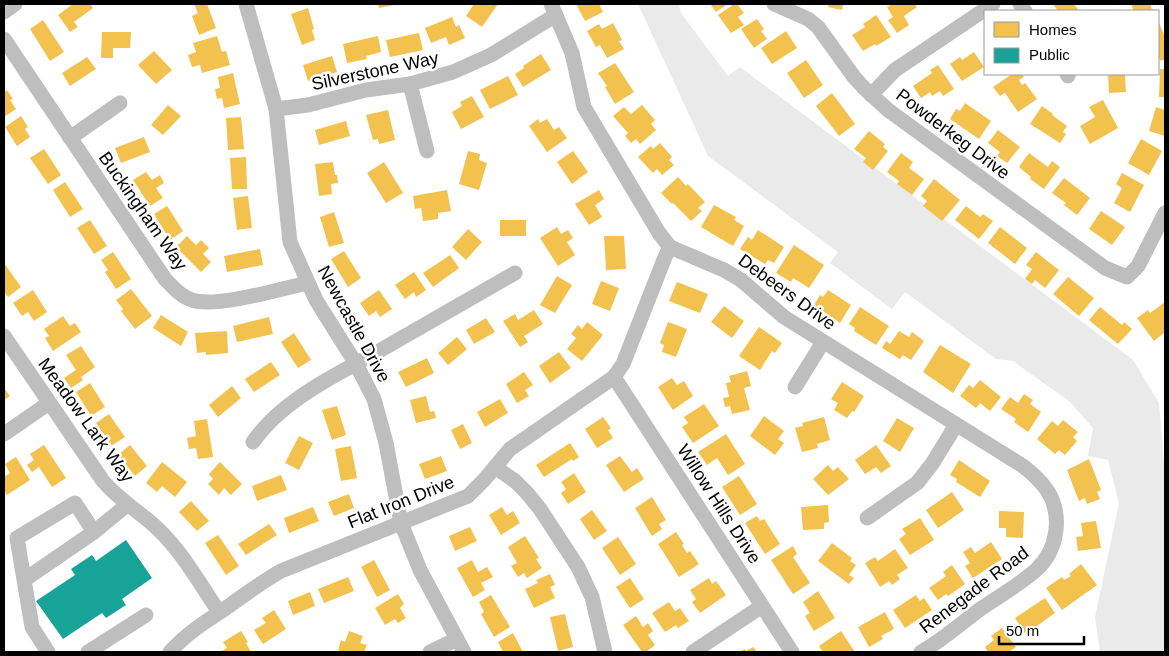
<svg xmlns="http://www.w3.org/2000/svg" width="1169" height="656" viewBox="0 0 1169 656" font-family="Helvetica,sans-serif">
<rect width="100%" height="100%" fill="#fff"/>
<polygon fill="#eaeaea" points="638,4 679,4 681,13 728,76 740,67 1133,360 1159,403 1165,475 1165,652 1100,652 1095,617 1119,503 1108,460 1088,456 1093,428 1070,402 1013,361 996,359 905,292 892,309 830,263 838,252 708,156"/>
<g fill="#f2c14e">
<polygon points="73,4 90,4 93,8 74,22 78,27 70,32 58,15"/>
<polygon points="194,4 207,4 216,28 199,35 192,16 198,13"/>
<polygon points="378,4 394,4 394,5 379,8"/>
<polygon points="474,4 498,4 482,27 466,16"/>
<polygon points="576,4 599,4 603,12 585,21"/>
<polygon points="710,4 728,4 716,12"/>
<polygon points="734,4 737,4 744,13 738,17 744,25 731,33 718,15"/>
<polygon points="829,4 843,4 842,10 828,7"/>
<polygon points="892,4 915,4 917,7 904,16 909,25 897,33 888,20 893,17 887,7"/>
<polygon points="1053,4 1074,4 1079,11 1058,11"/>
<polygon points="1131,4 1150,4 1152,10 1154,9 1156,11 1134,11"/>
<polygon points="308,8 314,29 312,30 315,40 302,45 291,14"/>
<polygon points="876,15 891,37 876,46 875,44 863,51 852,35 865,27 863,24"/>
<polygon points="452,17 456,27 459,25 465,38 449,45 446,37 431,43 425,28"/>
<polygon points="757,19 764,29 761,31 767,39 754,48 741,29"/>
<polygon points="43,20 64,52 50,61 30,29"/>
<polygon points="613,23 622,40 619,41 624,49 607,58 600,45 596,47 587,31 599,24 602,29"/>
<polygon points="1159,23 1165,37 1165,59 1161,61 1158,57 1158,24"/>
<polygon points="786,31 797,48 772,64 761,48"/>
<polygon points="102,32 131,32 130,48 113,48 113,58 101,58"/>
<polygon points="419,33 423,50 390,57 386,40"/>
<polygon points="217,36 222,52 226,51 230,65 202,73 200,65 192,67 188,55 196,52 193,43"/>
<polygon points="378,36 381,52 366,56 367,59 347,63 343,44"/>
<polygon points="154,51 172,70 156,84 138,65"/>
<polygon points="974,52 984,67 962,81 950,64 960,57 962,60"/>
<polygon points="541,54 551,70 523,87 515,74 524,68 523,66"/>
<polygon points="332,56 337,72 308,81 303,65"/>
<polygon points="87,57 96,69 70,86 62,73"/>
<polygon points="806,60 823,85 804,98 787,73"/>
<polygon points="615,63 634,92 615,104 605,87 607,86 598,73"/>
<polygon points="938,65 954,89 943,96 940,91 932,96 930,92 921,98 913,86 932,73 930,70"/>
<polygon points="1160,69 1165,69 1165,97 1159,97"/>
<polygon points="233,73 240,104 224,108 222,98 217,99 215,89 220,88 218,77"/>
<polygon points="1012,74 1022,74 1024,77 1019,80 1022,85 1025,83 1037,99 1018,112 1005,93 1000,96 993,87"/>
<polygon points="1108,74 1125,74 1126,92 1109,93"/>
<polygon points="508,76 518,95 490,109 480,90"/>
<polygon points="7,90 13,99 10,100 16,109 4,117 4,93"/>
<polygon points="832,93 855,124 839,136 816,106"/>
<polygon points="472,96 484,117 461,129 452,112 462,106 460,102"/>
<polygon points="1103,100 1118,128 1090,144 1080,126 1095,117 1089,107"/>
<polygon points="965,103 991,121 979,139 950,119 956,109 960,111"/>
<polygon points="168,105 181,116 163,135 151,125"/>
<polygon points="642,105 655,120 651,124 656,130 640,144 636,139 631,143 625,136 628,133 613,116 624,107 631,114"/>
<polygon points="1042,106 1053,114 1052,115 1067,126 1063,132 1066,134 1060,143 1030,124"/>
<polygon points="1156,107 1165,110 1165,136 1149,131"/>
<polygon points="388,110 395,140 379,144 378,139 373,140 366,115"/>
<polygon points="21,116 28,127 25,129 30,137 17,146 5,127"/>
<polygon points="241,117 244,149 228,150 226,118"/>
<polygon points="538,119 540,123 547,119 554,130 559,127 567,138 547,152 529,126"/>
<polygon points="346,121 350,136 319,145 315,130"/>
<polygon points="998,130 1020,147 1007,163 997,156 1000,152 988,143"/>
<polygon points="869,131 885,144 883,147 888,151 873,170 863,162 866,158 854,149"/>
<polygon points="144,137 150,152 121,163 115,148"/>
<polygon points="1141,139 1162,151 1149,175 1128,163"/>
<polygon points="660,143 672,157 669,160 674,165 662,175 657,169 653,173 638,157 651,146 653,149"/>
<polygon points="44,149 61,175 48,184 30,158"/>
<polygon points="468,151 480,154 479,160 487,163 479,190 459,184"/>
<polygon points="573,151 588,172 572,184 557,162"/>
<polygon points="901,153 913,162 909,168 924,179 912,195 897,184 899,181 887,172"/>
<polygon points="1029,153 1048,167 1052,161 1060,167 1044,189 1030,179 1031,177 1019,167"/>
<polygon points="246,157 247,189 232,189 230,158"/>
<polygon points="333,162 335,175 337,175 338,183 331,184 332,194 319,196 315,164"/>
<polygon points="384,162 403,193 386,203 367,173"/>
<polygon points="146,172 152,180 160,175 164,183 156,188 163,198 150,206 133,180"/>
<polygon points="1122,173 1144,185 1130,212 1114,203 1122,188 1116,184"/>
<polygon points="678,177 686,186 688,184 705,202 698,208 702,211 691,221 673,203 672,204 661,193"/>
<polygon points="1064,178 1090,198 1077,215 1064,205 1066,203 1052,193"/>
<polygon points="934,179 960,200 942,221 923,206 927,201 921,196"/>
<polygon points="65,182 83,209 70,217 53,190"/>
<polygon points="447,190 451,211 438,213 438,219 423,221 421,208 415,209 413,196"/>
<polygon points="599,190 604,199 595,205 602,217 589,225 575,204"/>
<polygon points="248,196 252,228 237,230 233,198"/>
<polygon points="714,205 736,217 734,220 744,226 733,246 701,227"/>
<polygon points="167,206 183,231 170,240 154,214"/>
<polygon points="966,206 980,217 983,214 993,221 979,239 955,220"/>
<polygon points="1101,211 1125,227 1112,245 1089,229"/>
<polygon points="334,212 344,243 329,247 320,217"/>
<polygon points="90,220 107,246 94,254 77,228"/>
<rect x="500" y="220" width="26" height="16"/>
<polygon points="557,227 561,234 568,230 573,238 567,242 575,255 558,266 540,238"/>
<polygon points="1000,227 1027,248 1015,264 988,243"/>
<polygon points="468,229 482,242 466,260 452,247"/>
<polygon points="758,230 784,247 774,263 768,260 765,264 740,249 748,237 752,240"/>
<polygon points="187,236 196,245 201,240 209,248 203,254 211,262 201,272 176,247"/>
<polygon points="604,236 624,236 626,269 606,270"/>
<polygon points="794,245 824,265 809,288 793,278 791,282 776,273"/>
<polygon points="260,249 263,265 227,272 224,256"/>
<polygon points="344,251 361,278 348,287 331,259"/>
<polygon points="113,252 131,279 116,289 105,272 108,270 101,260"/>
<polygon points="1036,252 1059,270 1045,288 1035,280 1032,284 1025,279 1032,269 1026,265"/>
<polygon points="450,255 459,268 433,287 423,273"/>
<polygon points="4,263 21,287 8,297 4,291"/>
<polygon points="414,272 426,290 416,297 414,292 405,299 395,285"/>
<polygon points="557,276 572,285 555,313 540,305"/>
<polygon points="1068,277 1094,298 1079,316 1053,294"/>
<polygon points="601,281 619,288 610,311 592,304"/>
<polygon points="677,282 708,294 700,313 669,301"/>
<polygon points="131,289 152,316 135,329 121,311 123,309 116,300"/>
<polygon points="33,290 47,312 34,321 28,312 22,316 13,303"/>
<polygon points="379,290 392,309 380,317 376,311 369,316 360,303"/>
<polygon points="828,290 851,305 840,323 814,305 820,295 823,297"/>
<polygon points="1165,302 1165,332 1154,341 1137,318 1148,310 1150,313"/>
<polygon points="724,306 744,321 732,338 711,322"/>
<polygon points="860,307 889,326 876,345 854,331 855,328 849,324"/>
<polygon points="1100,307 1122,325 1124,322 1132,329 1118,344 1089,320"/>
<polygon points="534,310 543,324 524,336 528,342 520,347 503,321 515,314 518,320"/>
<polygon points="161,315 188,332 181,346 153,328"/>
<polygon points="63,316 70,326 75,323 81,332 53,351 45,338 49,336 44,329"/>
<polygon points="269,317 273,334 237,342 233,326"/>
<polygon points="486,318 495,332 474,344 466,330"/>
<polygon points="587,322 603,335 582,361 567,349 576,338 571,334 578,325 582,329"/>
<polygon points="668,322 687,329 676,357 662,352 664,345 660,343"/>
<polygon points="759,327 782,343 775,353 772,351 760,370 739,356"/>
<polygon points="227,331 228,353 206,355 206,352 197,353 195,333"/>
<polygon points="899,331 909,337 912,332 924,341 911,360 903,355 900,359 882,348 886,341 890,344"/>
<polygon points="294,333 311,360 298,368 281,342"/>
<polygon points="457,337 467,349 448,365 438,353"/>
<polygon points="940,345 971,364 953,393 923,372"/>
<polygon points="81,346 95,367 81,377 83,380 71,388 64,378 76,370 66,355"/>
<polygon points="559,352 571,368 550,383 539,366"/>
<polygon points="427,358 434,373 406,387 398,372"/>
<polygon points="271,362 280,375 254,392 245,379"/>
<polygon points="747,371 751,386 744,388 750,410 732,414 730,406 725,407 723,398 729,397 726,383 731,382 729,376"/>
<polygon points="524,372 533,385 525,390 529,396 517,403 506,384"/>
<polygon points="672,378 677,385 684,381 693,396 673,410 658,387"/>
<polygon points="980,380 1001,397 990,411 980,403 976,408 960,396 969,385 973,388"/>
<polygon points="842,382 864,396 854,412 852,411 847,418 834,410 838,403 831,399"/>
<polygon points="90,383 105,407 91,416 76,392"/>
<polygon points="232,386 241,398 218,417 209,405"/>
<polygon points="4,388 10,396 4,400"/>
<polygon points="1024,394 1033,400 1030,404 1041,412 1028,432 1014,422 1016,419 1001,409 1010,397 1018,403"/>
<polygon points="426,396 430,412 434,411 436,418 416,423 410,400"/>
<polygon points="500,399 508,413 485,427 477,412"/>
<polygon points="704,404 719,426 693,443 682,427 688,423 684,417"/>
<polygon points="337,406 346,435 332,440 322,410"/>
<polygon points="109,414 125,437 111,446 96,423"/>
<polygon points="764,416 784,431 778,439 784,443 775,455 750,436"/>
<polygon points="603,417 611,428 608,430 613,438 597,448 585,429"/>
<polygon points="824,417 830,440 817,444 818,448 802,452 795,428 803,426 802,423"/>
<polygon points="897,418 914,428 900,452 883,441"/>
<polygon points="207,419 213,457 198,459 196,448 189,449 187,438 196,436 194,421"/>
<polygon points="1063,420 1078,432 1073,437 1077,441 1065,455 1059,450 1055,454 1037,439 1052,421 1058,426"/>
<polygon points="463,424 472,443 460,449 451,430"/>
<polygon points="726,434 745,464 728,475 717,458 707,465 698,452"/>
<polygon points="299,436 313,443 299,470 285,463"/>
<polygon points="570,443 579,457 573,461 572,459 544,477 536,465"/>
<polygon points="44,445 66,478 52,487 39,467 32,472 27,465 34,460 30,454"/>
<polygon points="130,445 147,466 135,476 118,455"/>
<polygon points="876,445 891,466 881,473 876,467 865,474 855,460"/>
<polygon points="351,446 357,478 341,481 335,449"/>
<polygon points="441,456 447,471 425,479 419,464"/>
<polygon points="620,456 632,472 637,468 644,479 624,492 606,465"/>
<polygon points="16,457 30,480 7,495 4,490 4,477 10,473 5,464"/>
<polygon points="1089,459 1101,490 1097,492 1100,499 1087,504 1085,498 1079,501 1067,470"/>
<polygon points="959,460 990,481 980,497 956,482 957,479 950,475"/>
<polygon points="162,462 187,482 175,497 162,486 157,492 146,483"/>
<polygon points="220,462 242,484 231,495 224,488 219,495 208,484 213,479 209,474"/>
<polygon points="828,465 833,471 838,467 849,479 828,495 813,479"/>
<polygon points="574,473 586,492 568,504 561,493 566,489 561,482"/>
<polygon points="281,475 287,490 257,501 252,486"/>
<polygon points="739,476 757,504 740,515 722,487"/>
<polygon points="952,492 964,510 938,528 926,510"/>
<polygon points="349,494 354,508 334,516 328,502"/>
<polygon points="652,497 666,520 659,524 662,529 652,536 635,508"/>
<polygon points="191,501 209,521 197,531 179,512"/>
<polygon points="828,505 829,522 824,523 824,529 803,530 801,507"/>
<polygon points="313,507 319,521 289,533 284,518"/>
<polygon points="502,507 507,515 513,511 520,523 501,535 489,515"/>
<polygon points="592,510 607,531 594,540 580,519"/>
<polygon points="999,511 1024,512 1023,538 1006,537 1006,528 999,528"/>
<polygon points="757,516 760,521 764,519 780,544 765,554 745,523"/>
<polygon points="920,518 934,540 910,555 899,539 906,534 902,529"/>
<polygon points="1096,521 1101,548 1078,551 1076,537 1083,536 1081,523"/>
<polygon points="269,524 277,535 246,555 238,544"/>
<polygon points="470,527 477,541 455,551 449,536"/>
<polygon points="676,532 684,544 682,545 687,553 690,551 699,564 679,577 658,544"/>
<polygon points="218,535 239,566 226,575 205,543"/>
<polygon points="525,536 539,558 536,559 542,568 527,578 524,573 518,577 511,566 517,563 508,547"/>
<polygon points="618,537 636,564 620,575 602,548"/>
<polygon points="991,542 1002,559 973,578 965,566 970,563 963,552 971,547 975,553"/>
<polygon points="832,543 852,558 850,561 856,565 849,575 854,578 849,584 818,561"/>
<polygon points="793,546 797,554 793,557 810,583 793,594 771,560"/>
<polygon points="895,549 908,568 897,575 900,579 892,585 889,581 880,587 865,563 875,557 878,561"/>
<polygon points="374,560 390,590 377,597 361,567"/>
<polygon points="472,560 478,572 487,567 493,577 481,583 485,590 473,597 457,568"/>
<polygon points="1081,564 1097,585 1062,610 1046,588 1062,577 1064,580 1071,576 1069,574"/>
<polygon points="952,565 965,584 948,596 946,594 938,600 929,588 946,576 943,572"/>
<polygon points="550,574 555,585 550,587 555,598 534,608 525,589 538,583 536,580"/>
<polygon points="348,577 354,591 324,603 318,589"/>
<polygon points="630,578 644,599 630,608 616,587"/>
<polygon points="709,578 712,584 716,581 726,595 700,613 692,602 696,599 690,590"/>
<polygon points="818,591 835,618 814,631 805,616 810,613 803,602"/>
<polygon points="310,592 315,606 293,615 288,601"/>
<polygon points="398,594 404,604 400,608 406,618 398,623 395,619 385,625 375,608"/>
<polygon points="491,595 510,627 494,637 481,614 484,612 479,602"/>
<polygon points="916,595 920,601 924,598 932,610 905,628 893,610"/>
<polygon points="1045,598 1055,613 1037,626 1039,628 1027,636 1015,618"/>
<polygon points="669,602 675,611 680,608 689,621 678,628 676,625 665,632 652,613"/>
<polygon points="274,610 286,629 263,644 254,630 266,623 262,618"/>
<polygon points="885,612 894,629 881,636 883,639 869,647 858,627"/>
<polygon points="565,614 573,647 558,651 550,617"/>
<polygon points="636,616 643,627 648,623 653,631 648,635 655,645 646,652 642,652 623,625"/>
<polygon points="1002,628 1016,647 1009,652 988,652 985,647 994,640 991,636"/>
<polygon points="241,631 248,642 246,643 251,652 220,652 227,648 223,642"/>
<polygon points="349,631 363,636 360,643 367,645 364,652 344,652 338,650 341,640 345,642"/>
<polygon points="841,631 855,652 823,652 819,646"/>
<polygon points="513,633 523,652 503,652 498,642"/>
<polygon points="753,647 757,652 739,652 745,649 746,651"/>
</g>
<polygon fill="#17a398" points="126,540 152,578 122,599 126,605 106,618 102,613 63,639 36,601 75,575 71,569 92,555 96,561"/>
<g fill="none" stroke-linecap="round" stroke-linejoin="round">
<g stroke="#bebebe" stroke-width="15">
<polyline points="246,4 276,109 290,242 316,300 356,364 374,399 386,443 401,523 420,570 464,652"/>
<path d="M551,4L572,53L584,107L659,233L670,247L724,270L741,280L784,317L1023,466C1032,473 1040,480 1047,490C1063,515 1058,550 1036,570C1019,585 998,597 979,610C960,624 943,640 921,652"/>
<polyline points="774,4 808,19 818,27 854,77 864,88 888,110 1105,268 1127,277 1138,266 1165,213"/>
<polyline points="1020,4 1025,11"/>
<polyline points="4,12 15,4"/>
<path d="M4,39L165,279C173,287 181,297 192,300C217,308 280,289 307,283"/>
<polyline points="1067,74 1068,76"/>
<polyline points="410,84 427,151"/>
<polyline points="871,95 895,70 993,4"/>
<polyline points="276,109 308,105 366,90 410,84 453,72 491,55 556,15"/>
<polyline points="70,138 120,103"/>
<path d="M4,336L103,481C119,500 140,512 158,529C183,553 200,584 219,612"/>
<polyline points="614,377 792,652"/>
<polyline points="795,387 823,342"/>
<polyline points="4,434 49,403"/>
<path d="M253,442C282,400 336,375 379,351C424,325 470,299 515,273"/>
<polyline points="495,467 515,481 527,493 540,509 578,567 592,597 605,652"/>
<polyline points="867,518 917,483 932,464 956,425"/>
<polyline points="94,532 127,505"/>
<polyline points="24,580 94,532 75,503 17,538 32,627 48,652"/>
<polyline points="88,652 146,615"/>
<path d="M170,652C185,635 203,623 222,611C241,597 260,583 281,571L468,496L484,480L510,449L614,377L623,364L665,257L670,247"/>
<polyline points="430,652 457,639"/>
<polyline points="693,652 762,606"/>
</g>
</g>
<g text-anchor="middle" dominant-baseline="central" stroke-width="5" stroke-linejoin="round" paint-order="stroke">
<g font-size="18" fill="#000" stroke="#fff">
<text transform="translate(375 71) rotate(-12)">Silverstone Way</text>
<text transform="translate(953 134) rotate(37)">Powderkeg Drive</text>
<text transform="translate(143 211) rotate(55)">Buckingham Way</text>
<text transform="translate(787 292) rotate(36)">Debeers Drive</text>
<text transform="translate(354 324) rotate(61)">Newcastle Drive</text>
<text transform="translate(86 420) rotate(54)">Meadow Lark Way</text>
<text transform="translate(401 502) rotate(-22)">Flat Iron Drive</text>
<text transform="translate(719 504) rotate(57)">Willow Hills Drive</text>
<text transform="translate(974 590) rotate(-37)">Renegade Road</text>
</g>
</g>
<rect width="1169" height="656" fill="none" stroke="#000000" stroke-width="10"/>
<rect x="984" y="10" width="175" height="65" fill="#ffffff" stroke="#999999"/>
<rect x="994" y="22" width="25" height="15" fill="#f2c14e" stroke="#999999"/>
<text x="1029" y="35" font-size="15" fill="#000000">Homes</text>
<rect x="994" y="48" width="25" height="15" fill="#17a398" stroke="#999999"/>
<text x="1029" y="60" font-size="15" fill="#000000">Public</text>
<path d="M999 636v8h85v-8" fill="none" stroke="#000000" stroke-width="2.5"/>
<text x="1006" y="636" font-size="15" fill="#000000" stroke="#ffffff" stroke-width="4" paint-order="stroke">50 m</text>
</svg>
